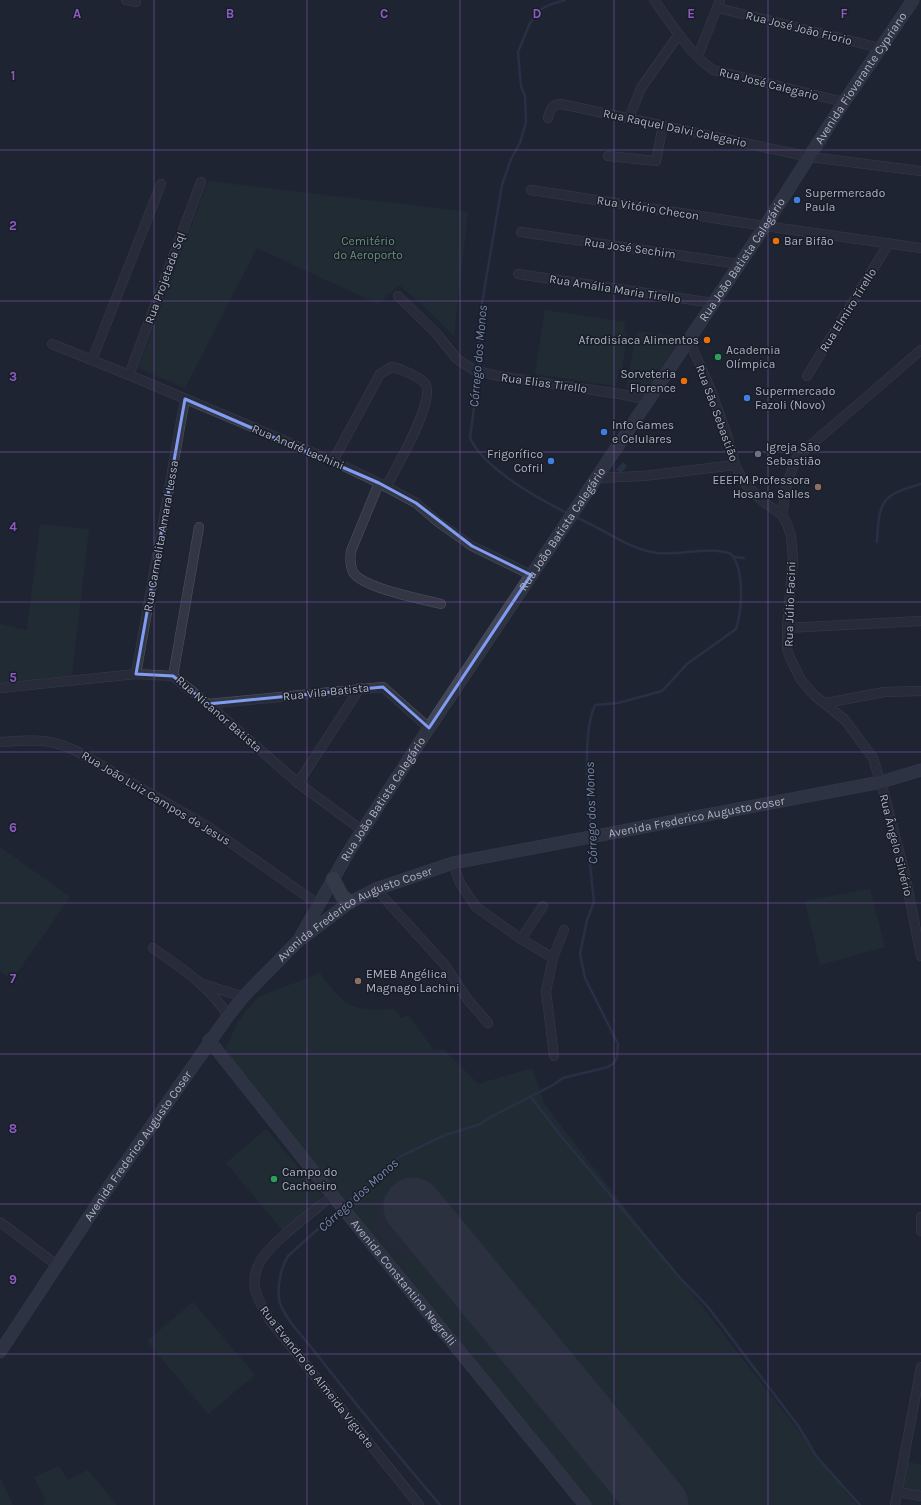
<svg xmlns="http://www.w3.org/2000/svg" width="921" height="1505" viewBox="0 0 921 1505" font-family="Karla,sans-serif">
<rect width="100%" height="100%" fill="#1f2533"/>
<polygon fill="#2d3241" points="429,1159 612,1191 856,1505 591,1505 353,1213"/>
<g fill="#243337">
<polygon points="208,181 468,212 454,336 426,308 399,285 378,304 257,248 185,388 138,368"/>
<polygon points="545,310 625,322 624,332 627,333 622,369 619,369 616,386 535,374"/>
<polygon points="637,331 682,337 647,393 626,388"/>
<polygon points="40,524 89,529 72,675 0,683 0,624 27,630"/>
<polygon points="0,847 70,897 12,980 0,971"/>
<polygon points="870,889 885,947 820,965 805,901"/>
<path d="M320,973C344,1007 353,1012 394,1009L401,1018L408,1015L433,1049L445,1050L478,1084L532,1068L545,1105L856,1505H684L416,1178L403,1180L382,1197L373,1229L398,1256L434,1263L635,1505H591L224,1054L237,1023L258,997Z"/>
<polygon points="266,1129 322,1195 306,1214 283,1231 226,1163"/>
<polygon points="193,1302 255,1375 208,1414 147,1341"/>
<polygon points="906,1461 921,1465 921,1495 900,1486"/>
<polygon points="59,1466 68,1480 88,1470 117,1505 43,1505 46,1501 34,1477"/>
<polygon points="0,1477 13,1505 0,1505"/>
</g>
<polygon fill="#333e5a" points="623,462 627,466 621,473 616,470"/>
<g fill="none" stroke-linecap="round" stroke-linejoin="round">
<g stroke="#333e5a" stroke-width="2.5">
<path d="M565,0L549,5L538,11L529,25L518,52L521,86L525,96L526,122L520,143L511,159L502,185L481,309L479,335V369L470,438C483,468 539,499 567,513"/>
<path d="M575,517C603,528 627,549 657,553C681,556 708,545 731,554C745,570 742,610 736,629L687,664L662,691L618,703L595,705C582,732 588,803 591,833"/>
<path d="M877,542C879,501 881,495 921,484"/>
<polyline points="734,557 744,558"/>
<polyline points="530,1096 561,1136 680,1278 708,1307 799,1427 816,1456 860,1505"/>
<polyline points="345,1205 384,1169 401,1156 445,1135 481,1124 487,1119 553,1085 563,1078 608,1067 614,1063 617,1057 618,1044 585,978 580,954 587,920 594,902 590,864 593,855 592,840"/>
<path d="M340,1209L288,1256C281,1267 276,1289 280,1303C284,1317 302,1336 311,1347C353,1401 396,1453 440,1505"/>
</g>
<polyline stroke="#3a404f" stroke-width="59" points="413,1207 659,1505"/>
<g stroke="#505463" stroke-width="10">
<g id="street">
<polyline points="126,0 136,2"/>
<path d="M654,0C671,23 689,53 713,70L844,102"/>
<polyline points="718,8 880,48"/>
<polyline points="698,56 720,0"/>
<path d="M548,118C550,110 552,104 561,104L810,157L921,171"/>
<polyline points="629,118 641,88 679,34"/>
<polyline points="608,156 656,161 663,125"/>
<polyline points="531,190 765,226 921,248"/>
<polyline points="521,232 739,264"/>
<polyline points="518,274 713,303"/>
<polyline points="398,296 436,333 457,359 474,370 498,376 620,394 649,400"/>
<polyline points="689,340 710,388 727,435 735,465 744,482 760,499 782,515 787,524 791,536 793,559 787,628 787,649 790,658 801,680 814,695 845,720 873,758 885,797 904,870 921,956"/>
<polyline points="52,344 129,375 333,461 379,483 416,503 438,522 472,546 531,575"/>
<polyline points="92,360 161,184"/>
<polyline points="129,375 201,182"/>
<polyline points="807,376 889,243"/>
<path d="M333,461L380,374L391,367C399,368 423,378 426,385C434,404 396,468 386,487"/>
<polyline points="596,478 644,476 735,465"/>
<path d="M379,483L351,551C350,558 350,565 353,572C362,588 422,599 441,604"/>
<polyline points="782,515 787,483 797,457 921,350"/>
<polyline points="787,628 921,621"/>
<polyline points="136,674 185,399"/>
<polyline points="173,676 199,527"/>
<polyline points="0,688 136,674 173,676 208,704 298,783 363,831"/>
<polyline points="826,703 884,692 921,691"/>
<polyline points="208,704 383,687 429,728"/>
<path d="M0,742C32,740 49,737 78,752L207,826L319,905"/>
<polyline points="298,783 360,688"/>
<polyline points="453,863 460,883 476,907 521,939 553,958"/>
<polyline points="376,889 444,964 468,1000 488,1023"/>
<polyline points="521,939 543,906"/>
<path d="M153,948C180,967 211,987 228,1016"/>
<polyline points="200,983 243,997"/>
<polyline points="554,1056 546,991 553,958 564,930"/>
<path d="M333,1195C314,1211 268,1244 259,1264C255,1271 254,1281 255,1288C257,1300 264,1309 269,1319L419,1505"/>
<polyline points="921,1217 921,1231"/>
<polyline points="0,1222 58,1266"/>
<polyline points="898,1492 921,1496"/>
<polyline points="895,1505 921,1367"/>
</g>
</g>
<g stroke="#505463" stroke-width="13">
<g id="secondary">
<path id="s1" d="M300,938L349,851L429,728L765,226L844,102L913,0"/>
<path id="s2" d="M209,1040L337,1201L585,1505"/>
<path id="s3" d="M0,1352L108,1188L228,1016L243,997L297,942L350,902L376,889L453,863L881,782L921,770"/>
</g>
</g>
<g stroke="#3c404e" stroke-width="15">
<polyline id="primary" points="333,879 342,896 350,902"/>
</g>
<use href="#street" stroke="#333744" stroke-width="9"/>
<use href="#secondary" stroke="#414657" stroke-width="12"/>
<use href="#primary" stroke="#505664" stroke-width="14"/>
</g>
<path d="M0 0H921V1505H0ZM185,399L379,483L416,503L472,546L531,575L429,728L383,687L208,704L173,676L136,674Z" fill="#1f2533" fill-opacity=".55" fill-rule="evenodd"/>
<path fill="none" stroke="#819cf1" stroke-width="3" stroke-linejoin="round" d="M185,399L379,483L416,503L472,546L531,575L429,728L383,687L208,704L173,676L136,674Z"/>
<path fill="none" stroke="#8c5bc0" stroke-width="1" stroke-opacity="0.55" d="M154,0V1505M307,0V1505M460,0V1505M614,0V1505M768,0V1505M0,150H921M0,301H921M0,452H921M0,602H921M0,752H921M0,903H921M0,1054H921M0,1204H921M0,1354H921"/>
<g fill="#3f7fe0" stroke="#181d28" stroke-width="1.5">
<circle cx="797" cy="200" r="4"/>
<circle cx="747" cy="398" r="4"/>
<circle cx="604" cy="432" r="4"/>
<circle cx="551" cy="461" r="4"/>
</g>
<g fill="#e8710a" stroke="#181d28" stroke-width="1.5">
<circle cx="776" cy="241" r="4"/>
<circle cx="707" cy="340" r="4"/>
<circle cx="684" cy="381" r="4"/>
</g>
<g fill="#2e9e5b" stroke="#181d28" stroke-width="1.5">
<circle cx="718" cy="357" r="4"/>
<circle cx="274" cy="1179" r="4"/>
</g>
<circle fill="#6b7280" stroke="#181d28" stroke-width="1.5" cx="758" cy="454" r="4"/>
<g fill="#8d6e63" stroke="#181d28" stroke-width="1.5">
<circle cx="818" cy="487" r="4"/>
<circle cx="358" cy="981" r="4"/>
</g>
<g text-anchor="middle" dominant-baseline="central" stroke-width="3" stroke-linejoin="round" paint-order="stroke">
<g font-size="12" fill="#acb1c2" stroke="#181d28">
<text transform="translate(799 28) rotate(14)">Rua José João Fiorio</text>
<text stroke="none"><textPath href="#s1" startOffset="1027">Avenida Fiovarante Cypriano</textPath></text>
<text transform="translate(769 84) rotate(14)">Rua José Calegario</text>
<text transform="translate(675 128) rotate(12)">Rua Raquel Dalvi Calegario</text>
<text transform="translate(648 208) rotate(9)">Rua Vitório Checon</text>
<text transform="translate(630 248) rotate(8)">Rua José Sechim</text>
<text stroke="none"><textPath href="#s1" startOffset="810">Rua João Batista Calegário</textPath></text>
<text transform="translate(165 278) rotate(-70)">Rua Projetada Sql</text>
<text transform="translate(615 289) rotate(9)">Rua Amália Maria Tirello</text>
<text transform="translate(848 310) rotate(-58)">Rua Elmiro Tirello</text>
<text transform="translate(544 383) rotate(8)">Rua Elias Tirello</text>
<text transform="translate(717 413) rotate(70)">Rua São Sebastião</text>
<text transform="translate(298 447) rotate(23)">Rua André Lachini</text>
<text stroke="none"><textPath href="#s1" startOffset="486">Rua João Batista Calegário</textPath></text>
<text transform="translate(161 536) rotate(-80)">Rua Carmelita Amaral Lessa</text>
<text transform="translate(790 604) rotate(-88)">Rua Júlio Facini</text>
<text transform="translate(326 692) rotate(-6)">Rua Vila Batista</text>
<text transform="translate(219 714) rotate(41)">Rua Nicanor Batista</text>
<text transform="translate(156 798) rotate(31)">Rua João Luiz Campos de Jesus</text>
<text stroke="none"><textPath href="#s1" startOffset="162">Rua João Batista Calegário</textPath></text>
<text stroke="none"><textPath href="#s3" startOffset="932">Avenida Frederico Augusto Coser</textPath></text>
<text transform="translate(896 845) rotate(76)">Rua Ângelo Silvério</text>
<text stroke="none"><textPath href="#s3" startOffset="572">Avenida Frederico Augusto Coser</textPath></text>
<text stroke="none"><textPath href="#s3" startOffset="248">Avenida Frederico Augusto Coser</textPath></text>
<text stroke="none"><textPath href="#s2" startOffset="311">Avenida Constantino Negrelli</textPath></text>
<text transform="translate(317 1377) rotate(52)">Rua Evandro de Almeida Viguete</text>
</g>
<g font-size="12" fill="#acb1c2" stroke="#181d28" text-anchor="start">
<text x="805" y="193">Supermercado<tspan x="805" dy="14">Paula</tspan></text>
<text x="784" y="241">Bar Bifão</text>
<text x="699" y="340" text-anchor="end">Afrodisíaca Alimentos</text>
<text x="726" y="350">Academia<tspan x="726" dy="14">Olímpica</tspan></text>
<text x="676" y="374" text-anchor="end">Sorveteria<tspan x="676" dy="14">Florence</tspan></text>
<text x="755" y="391">Supermercado<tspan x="755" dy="14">Fazoli (Novo)</tspan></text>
<text x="612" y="425">Info Games<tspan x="612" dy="14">e Celulares</tspan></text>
<text x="766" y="447">Igreja São<tspan x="766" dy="14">Sebastião</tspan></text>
<text x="543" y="454" text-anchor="end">Frigorífico<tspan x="543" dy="14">Cofril</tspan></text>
<text x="810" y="480" text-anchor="end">EEEFM Professora<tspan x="810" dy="14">Hosana Salles</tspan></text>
<text x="366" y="974">EMEB Angélica<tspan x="366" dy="14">Magnago Lachini</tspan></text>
<text x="282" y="1172">Campo do<tspan x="282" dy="14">Cachoeiro</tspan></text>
</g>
<g font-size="12" fill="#669076" stroke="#181d28">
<text x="368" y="241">Cemitério<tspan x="368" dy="14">do Aeroporto</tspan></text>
</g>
<g font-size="13" font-style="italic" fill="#7584a9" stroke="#181d28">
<text transform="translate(478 356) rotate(-85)">Córrego dos Monos</text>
<text transform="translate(591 813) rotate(-92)">Córrego dos Monos</text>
<text transform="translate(358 1195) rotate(-42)">Córrego dos Monos</text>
</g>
</g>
<g font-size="13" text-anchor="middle" font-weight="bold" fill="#8c5bc0" stroke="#181d28" stroke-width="3" stroke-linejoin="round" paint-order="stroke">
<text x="77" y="18">A</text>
<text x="230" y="18">B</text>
<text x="384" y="18">C</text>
<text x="537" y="18">D</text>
<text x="691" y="18">E</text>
<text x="844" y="18">F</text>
<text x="13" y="80">1</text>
<text x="13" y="230">2</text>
<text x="13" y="381">3</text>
<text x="13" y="531">4</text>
<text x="13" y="682">5</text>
<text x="13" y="832">6</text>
<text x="13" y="983">7</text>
<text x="13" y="1133">8</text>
<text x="13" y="1284">9</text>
</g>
</svg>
